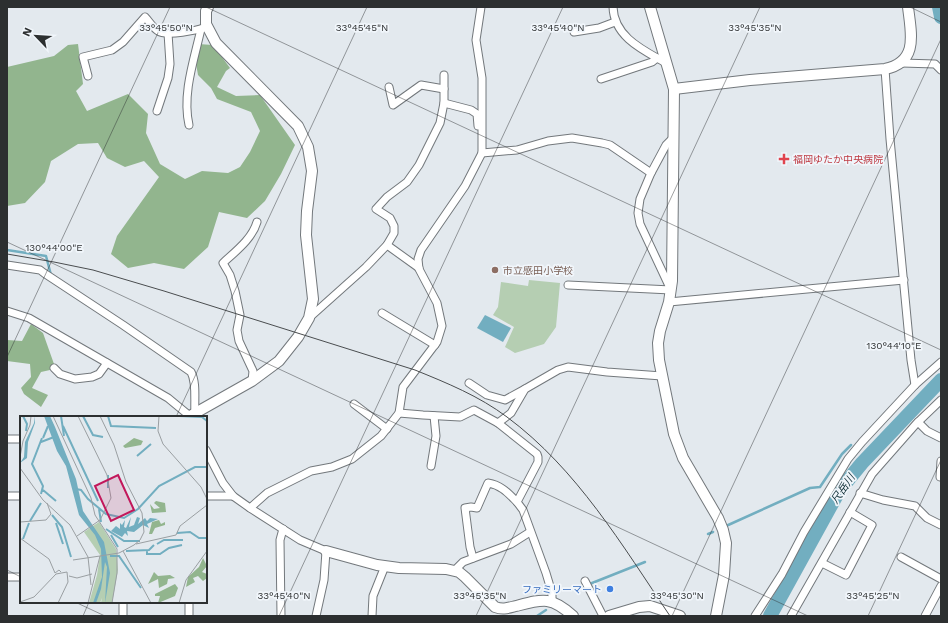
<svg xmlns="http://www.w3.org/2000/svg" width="948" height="623" viewBox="0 0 948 623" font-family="'Work Sans','Noto Sans JP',sans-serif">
<rect width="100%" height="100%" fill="#e3e9ee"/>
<polygon fill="#b5ceb2" points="529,280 560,283 556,327 544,344 515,353 505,347 514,327 493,315 498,307 501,282 528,286"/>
<g fill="#92b58e">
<polygon points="78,44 83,84 76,91 87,111 128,94 148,114 146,133 160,164 185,179 202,171 228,173 240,167 250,152 260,131 251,112 217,99 211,88 198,75 195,58 198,44 213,45 230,68 226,71 217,87 236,96 260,95 295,145 281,174 265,201 247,218 219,212 208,247 184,269 154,263 128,268 111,254 117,236 159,177 144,161 125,167 107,158 98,143 78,144 51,161 45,182 25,203 7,206 7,67 54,56 68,45"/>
<polygon points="31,324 43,333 54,364 50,370 41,372 32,388 48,395 41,407 24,394 21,388 31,377 30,364 7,361 7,340 22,341"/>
</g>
<polygon fill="#72aec0" points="485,315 511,328 503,342 477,328"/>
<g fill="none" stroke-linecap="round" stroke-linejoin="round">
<g stroke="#72aec0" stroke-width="2.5">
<polyline points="7,250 46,256 51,275"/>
<polyline points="726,526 810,488 820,487 842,454 851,445"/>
<polyline points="708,534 713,532"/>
<polyline points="577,589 645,562"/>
<polyline points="537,616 546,610"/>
</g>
<g stroke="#72aec0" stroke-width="14">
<polyline points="939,7 941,17"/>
<polyline points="770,616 839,491 862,463 941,380"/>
</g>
<g stroke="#73787c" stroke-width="9">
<g id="street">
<path d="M613,7C614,37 643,50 666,63"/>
<polyline points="574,32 599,28 615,22"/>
<polyline points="902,63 935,64 941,70"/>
<polyline points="885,69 890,139 911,360 915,385"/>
<path d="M88,76L83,57L112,50L123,42L145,17C149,21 153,28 158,31C166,37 198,30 208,27"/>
<polyline points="601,79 652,62 657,58"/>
<polyline points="389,87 393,105 421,85 444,89"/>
<polyline points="444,103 444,75"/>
<polyline points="157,111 168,78 170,64 168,33"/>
<path d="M189,125C182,94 194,60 201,29"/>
<polyline points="482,153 517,150 548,141 572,138 602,143 610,145 651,173"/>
<polyline points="387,245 419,268"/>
<path d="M7,265L40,270L44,273L123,325L191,372C197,383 194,400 195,413"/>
<polyline points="568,285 671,290 640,224 638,213 640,199 651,173 666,145 674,137"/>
<polyline points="669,302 904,280"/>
<polyline points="7,311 29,318 168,398 191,417"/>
<polyline points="382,313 435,345"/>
<polyline points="309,318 366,267 387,245 394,233 394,226 390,218 376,209 387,197 407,182 419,165 440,123 444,103 471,110 477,114 478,126"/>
<polyline points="54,368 60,374 75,379 92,377 99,374 107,363"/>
<path d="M252,381L253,371L239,341L237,330L240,315L235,291L230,275L223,263C236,251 252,239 257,222"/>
<polyline points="469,383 487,395 505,400 525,389"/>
<polyline points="354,404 387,429"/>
<polyline points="399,413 423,415 460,417 474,410 498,423 511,413 525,389 558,370 568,367 607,372 662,376"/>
<polyline points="918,422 927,431 941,438"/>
<polyline points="498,423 537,454 538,457 538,462 517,502 523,510 546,573 552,593 552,602"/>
<polyline points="7,439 21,439"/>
<polyline points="206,450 223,483 233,496 250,508 300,540 326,551 324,580 316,616"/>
<polyline points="431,466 436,436 434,416"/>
<polyline points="940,477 941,461"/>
<polyline points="860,493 883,500 915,506 927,518 941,525"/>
<polyline points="7,496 21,496"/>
<polyline points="206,496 233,496"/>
<polyline points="250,508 267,493 311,471 332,467 352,459 381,436 399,413 403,387 437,342 442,326 437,303 419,269 418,259 421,250 465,186 482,153 482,78 476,40 481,7"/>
<polyline points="901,557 941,579"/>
<path d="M473,558L470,547L465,508L471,507L477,508L488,483C501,485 508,493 517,502"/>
<polyline points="822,563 846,575 872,525 850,512"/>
<polyline points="454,571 463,562 511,544 530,532"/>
<polyline points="7,577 21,577"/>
<polyline points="585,581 603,616"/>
<polyline points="123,602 123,616"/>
<polyline points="189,616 189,602"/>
<polyline points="281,616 280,540 283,529"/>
<polyline points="372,616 373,596 385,566"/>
<polyline points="755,616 782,574 804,532 848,459 862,442 915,385 941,362"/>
<polyline points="791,616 872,474 916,424 941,400"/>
<polyline points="925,616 941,586"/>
</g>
</g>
<g stroke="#73787c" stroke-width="12">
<g id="secondary">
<polyline points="650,7 674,89 672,281 669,302 660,331 658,343 659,360 674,434 683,458 718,518 723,530 726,543 724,575 716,616"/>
<path d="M674,89L750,80L885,69C919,62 911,33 908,7"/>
<polyline points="190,416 252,381 279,361 298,337 309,318 313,299 306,235 307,211 312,171 308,147 298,126 216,43 206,24 206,11 208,7"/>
<path d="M326,551L377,565L399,568L446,569L459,572L465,577L495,607C503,610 508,608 516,606C543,599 551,596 573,616"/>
<polyline points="609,616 639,607 650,606 680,616"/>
</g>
</g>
<use href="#street" stroke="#fff" stroke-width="7"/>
<use href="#secondary" stroke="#fff" stroke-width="10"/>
<path stroke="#4a4d4f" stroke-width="1" d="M7,254L54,262L93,270L164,291L415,370C447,383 479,396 507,417C577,469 622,545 670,616"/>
</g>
<path fill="none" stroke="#2c2f30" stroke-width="1" stroke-opacity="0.45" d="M206,7L941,350M910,7L941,22M7,242L808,616M7,357L170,7M176,417L367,7M7,570L21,577M75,602L105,616M83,616L89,602M279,616L563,7M476,616L760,7M672,616L941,39M868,616L941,460"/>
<path fill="#e0444e" stroke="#f1f6fb" stroke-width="1.5" d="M782 153h4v4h4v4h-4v4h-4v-4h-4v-4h4z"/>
<circle fill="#8d6e63" stroke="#f1f6fb" stroke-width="1.5" cx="495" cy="270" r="4"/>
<circle fill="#3f7fe0" stroke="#f1f6fb" stroke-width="1.5" cx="610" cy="589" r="4"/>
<g text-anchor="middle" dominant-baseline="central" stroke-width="3.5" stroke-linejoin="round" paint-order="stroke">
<g font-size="10" fill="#be3a42" stroke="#f1f6fb" text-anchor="start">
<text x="793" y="159">福岡ゆたか中央病院</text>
</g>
<g font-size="10" fill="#785e54" stroke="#f1f6fb" text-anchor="start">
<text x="503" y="270">市立感田小学校</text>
</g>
<g font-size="10" fill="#366cbe" stroke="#f1f6fb" text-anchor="end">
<text x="602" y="589">ファミリーマート</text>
</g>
<g font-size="11" font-style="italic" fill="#14323a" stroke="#f1f6fb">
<text transform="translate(843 489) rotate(-55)">尺岳川</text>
</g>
</g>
<g transform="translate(20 416)">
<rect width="187" height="187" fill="#e3e9ee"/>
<path d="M79,106L96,133L98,154L92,187H81L82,182L80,187H69L77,159L80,139L64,116Z" fill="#b5ceb2"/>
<path d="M114,22L123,25L121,29L105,32L103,30ZM136,85L145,87L146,96L132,97L130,88L134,93L140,92L134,87ZM139,104L141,108L145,106V109L135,112L132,118H129L132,106ZM183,142L187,150L182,156L187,158V162L183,165L178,160L173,162L175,166L166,171L168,161L179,151ZM134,156L138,160L150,159L155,162L148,163L147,168L139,172L138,163L128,168ZM155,168L158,172L155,180L138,187L140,180H135V178Z" fill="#92b58e"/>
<path d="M14,0L15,7L8,26L7,42L0,47L4,41L5,26L14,7ZM24,0H30L35,11L56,63L63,95L84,126L90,157L85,187L87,151L85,146L81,173L76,187H73L82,161L81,133L75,119L59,99L46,50L37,35ZM111,101L109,111L114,109L117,101L120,102L118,108L125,102L127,105L130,102L138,103L127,108L129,112L123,109L114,116L107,115L108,120L105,117L102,121L91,115L96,110L100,113V107L102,109L105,104L104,111L106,112Z" fill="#72aec0"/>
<path fill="none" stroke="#72aec0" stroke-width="2" d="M3,0L7,8L6,15M41,0L44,20M63,0L73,19L83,21M88,0L91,10L136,12M159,0L182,1L187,5M43,10L78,85M23,22L28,10M21,26L34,21M117,40L131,28M88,72V59M56,73L61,74L68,83L86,98L104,102L118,93L139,70L175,51H187M23,74L36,85M21,78L23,70L12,48L22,22M79,93L81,106M32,99L42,111L51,141M10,105L21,87M36,107L43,128M86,113L104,125H120M157,117L170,116L179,122H187M91,119L98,131M3,123L9,107M137,128L144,124H163M106,135L129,134L134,129M127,135V138H140L149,132L162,129M90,140H99L121,172"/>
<path fill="none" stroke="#9a9fa2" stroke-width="1" d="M33,0L71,82L75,99L97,133V157L92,187M139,0L138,15L143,28L181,71L187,83M0,41L3,25L10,9L11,0M0,52L23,84L50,109L68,141L71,169M0,106L26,104L31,98L27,87M57,120L80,104L91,82L87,59L58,0M0,122L29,143L35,157L39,154L41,156M116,128L156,119L160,110L187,89M103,135L131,187M53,144L80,140M49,160L57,162L72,158M0,186L14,181L36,158L47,156L48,166L38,187M68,187L80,140L99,137L114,129L120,124L124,116L122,97L106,66L94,29L80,0M159,187L166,164L187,135"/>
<path fill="#c2185b" fill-opacity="0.15" stroke="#c2185b" stroke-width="2" d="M98,59L114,94L91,105L75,70Z"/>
<rect width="187" height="187" fill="none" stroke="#2c2f30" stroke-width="2"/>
</g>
<g font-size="10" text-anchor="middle" fill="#2c2f30" stroke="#f1f6fb" stroke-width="3.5" stroke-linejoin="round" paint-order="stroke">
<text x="166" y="31">33°45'50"N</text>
<text x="362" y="31">33°45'45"N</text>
<text x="558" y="31">33°45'40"N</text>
<text x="755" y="31">33°45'35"N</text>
<text x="54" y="251">130°44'00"E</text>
<text x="894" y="349">130°44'10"E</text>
<text x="284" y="599">33°45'40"N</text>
<text x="480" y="599">33°45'35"N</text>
<text x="677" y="599">33°45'30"N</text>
<text x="873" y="599">33°45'25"N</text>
</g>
<rect width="948" height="623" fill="none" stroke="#2c2f30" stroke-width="16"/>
<g transform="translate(36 36) rotate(295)" stroke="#f1f6fb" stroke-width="3" paint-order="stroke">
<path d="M0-3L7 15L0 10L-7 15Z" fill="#2c2f30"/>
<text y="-6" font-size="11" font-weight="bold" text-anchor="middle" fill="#2c2f30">N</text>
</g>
</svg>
